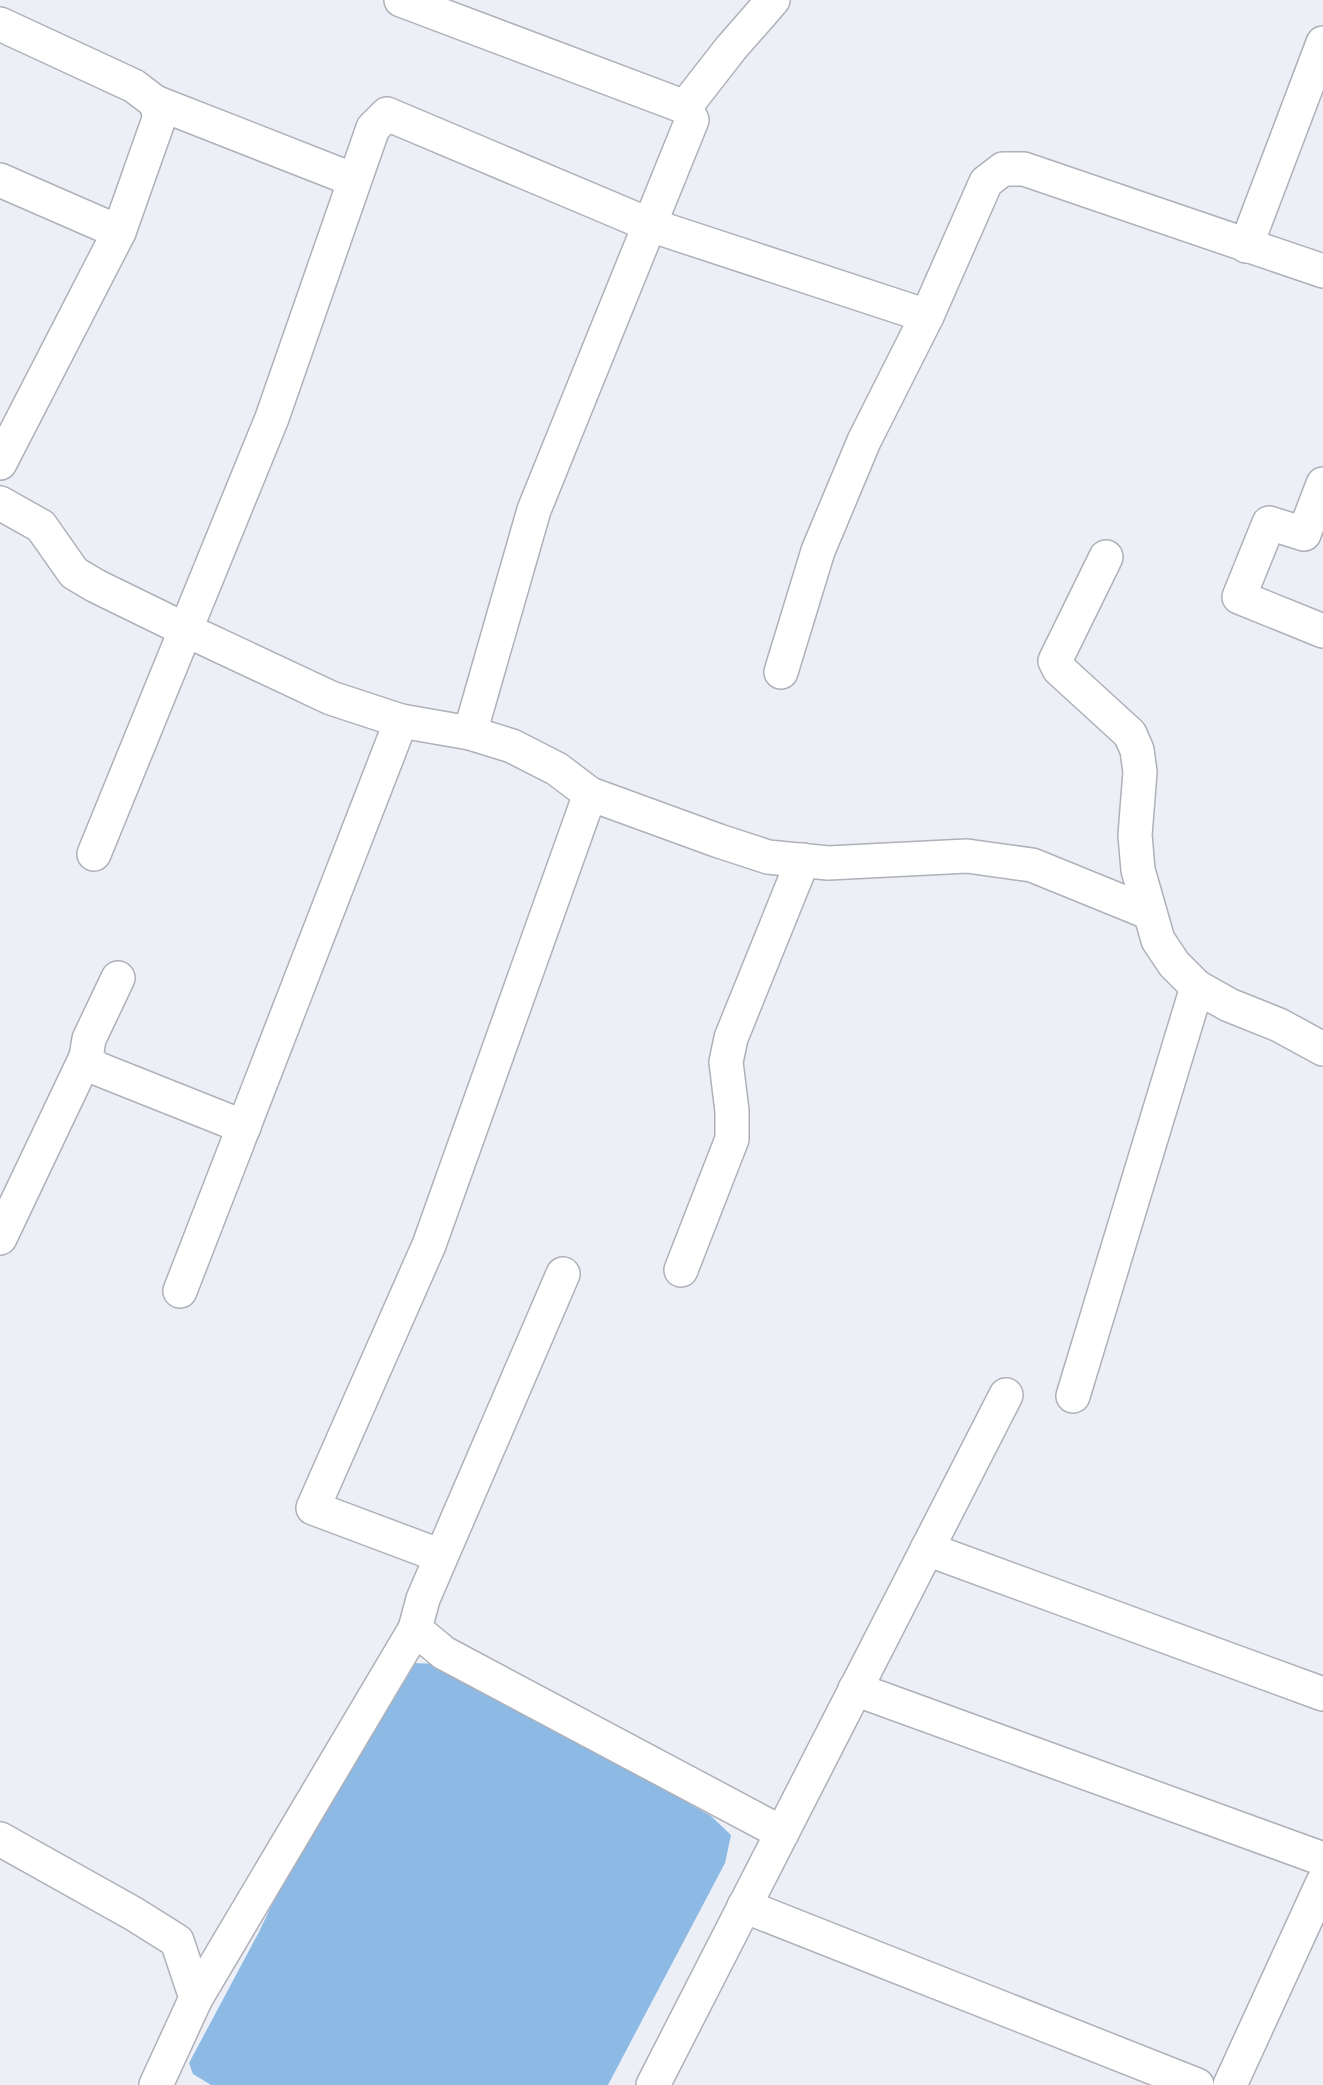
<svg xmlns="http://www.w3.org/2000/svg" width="1323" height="2085" viewBox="0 0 1323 2085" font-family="'Work Sans',sans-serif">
<rect width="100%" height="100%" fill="#edeff7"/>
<polygon fill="#8cbae5" points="411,1663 443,1664 711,1816 731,1835 725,1863 608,2085 211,2085 193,2074 189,2063 259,1932 313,1818"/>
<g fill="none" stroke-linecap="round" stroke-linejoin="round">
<g stroke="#afb0b9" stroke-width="36">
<g id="minor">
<polyline points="401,0 685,107 692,120 534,510 470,733"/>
<polyline points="0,24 134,86 155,102 160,116 119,232 0,180"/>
<polyline points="155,102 354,180"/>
<polyline points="685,107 731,48 773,0"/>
<polyline points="1246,246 1323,43"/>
<polyline points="927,316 986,182 1003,169 1024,169 1323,271"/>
<polyline points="0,463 119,232"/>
<polyline points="1323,484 1304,534 1269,523 1239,597 1323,631"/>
<polyline points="0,503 41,526 74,573 96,586 186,630 331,698 401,721 470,733 512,746 557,769 590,794 719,841 768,857 828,863 967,856 1032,865 1150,913"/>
<polyline points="1106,557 1055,661 1059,669 1130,734 1137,750 1140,772 1135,835 1138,870 1158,940 1174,964 1197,987 1229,1005 1279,1025 1323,1049"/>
<polyline points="94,854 272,418 373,128 387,114 650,225 927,316 864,441 818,551 781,672"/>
<polyline points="118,978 89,1039 86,1057 96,1068 244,1127"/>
<polyline points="0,1238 86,1057"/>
<polyline points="681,1270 732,1139 732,1111 726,1062 731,1038 803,860"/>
<polyline points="563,1274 423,1599 415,1629 444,1653 782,1833"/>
<polyline points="180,1291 401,721"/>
<polyline points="1073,1396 1197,987"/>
<polyline points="927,1549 1323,1694"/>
<polyline points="441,1556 313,1508 429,1245 590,794"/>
<polyline points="855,1689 1323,1859"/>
<polyline points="0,1839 134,1914 177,1941 196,1998 156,2085"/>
<polyline points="744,1906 1197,2085"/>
<polyline points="196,1998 415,1629"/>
<polyline points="653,2085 1006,1395"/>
<polyline points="1230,2085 1323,1882"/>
</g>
</g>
<use href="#minor" stroke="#fff" stroke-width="33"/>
</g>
</svg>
